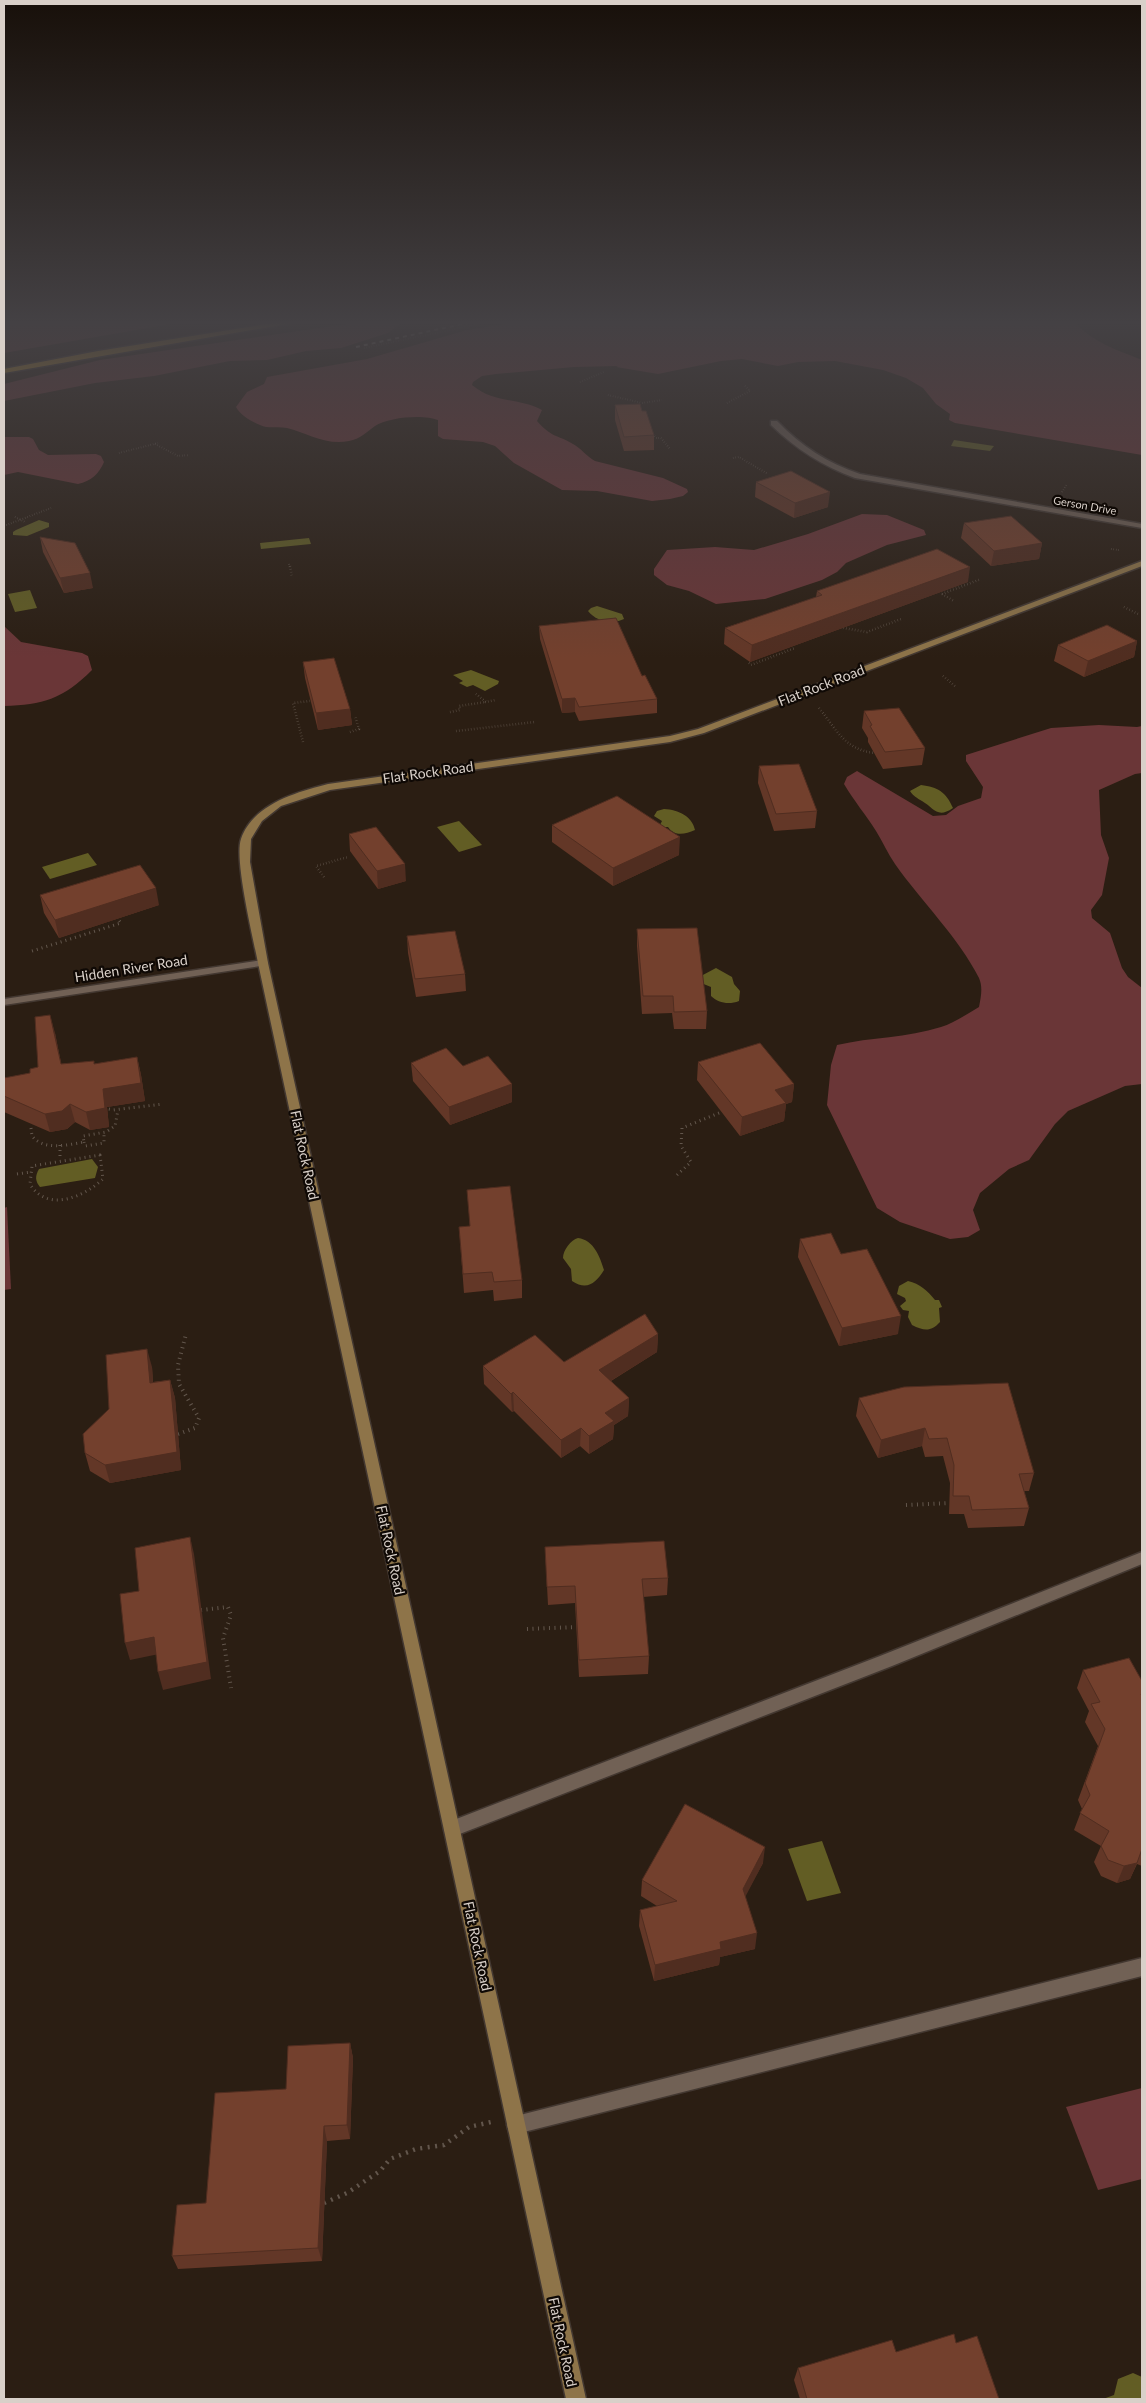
<svg xmlns="http://www.w3.org/2000/svg" width="1146" height="2403" viewBox="0 0 1146 2403" font-family="Lato,sans-serif">
<rect width="100%" height="100%" fill="#2b1e13"/>
<g fill="#6a3637">
<polygon points="4,322 182,322 4,353"/>
<polygon points="361,322 402,322 388,333 341,348 306,351 267,360 230,361 154,376 95,383 4,401 4,384 100,360"/>
<path d="M518,322H1074C1096,344 1115,349 1142,360V455L955,423L949,420L950,414L936,404L923,388L906,378L883,370L835,361L798,362L778,366L742,359L721,361L658,374L616,367L618,366L574,367L496,374L482,376L473,382L472,385C495,404 517,397 542,410L537,421C552,438 556,434 573,444C581,448 586,456 595,461L663,478L687,489L688,492L683,496L670,499L652,501L597,491L562,490L514,463L495,446L483,442L443,439L438,436V420C424,414 388,417 375,426C367,432 360,439 349,441C327,446 307,433 287,428C278,426 268,429 260,425C251,421 241,416 236,407L247,392L264,384L267,377L367,359L467,330Z"/>
<path d="M4,437H29L33,439L39,450L48,455L96,454L101,456L104,462C99,474 91,481 78,484L18,472L4,475Z"/>
<polygon points="862,514 887,515 924,530 926,535 887,545 846,563 837,572 822,580 765,599 716,604 689,591 667,585 654,575 654,569 667,550 715,547 754,550 808,534"/>
<path d="M4,626L21,642L82,653L88,656L92,670C63,699 43,705 4,706Z"/>
<path d="M1099,725L1137,727L1142,726V773L1135,774L1099,790L1101,835L1109,858L1102,895L1091,910L1092,918L1110,933L1122,968L1128,977L1142,988V1084L1125,1086L1068,1111L1055,1124L1029,1160L1009,1169L980,1193L973,1210L980,1230L968,1237L950,1239L900,1222L877,1208L827,1105L831,1065L837,1045C871,1037 907,1038 941,1027C954,1023 967,1014 979,1007C981,997 983,987 979,978C959,938 921,901 895,864C888,854 883,842 876,831C866,815 854,801 844,784L847,777L857,771L933,816L946,815L958,806L981,798L983,787L966,761V755L1051,728Z"/>
<polygon points="7,1207 11,1289 4,1290 4,1208"/>
<polygon points="1142,2088 1142,2179 1098,2190 1066,2107"/>
</g>
<g fill="#625d24">
<polygon points="954,440 994,446 990,451 951,446"/>
<polygon points="39,520 49,523 49,527 27,536 13,535 13,532 16,530"/>
<polygon points="309,538 311,544 261,549 260,543"/>
<polygon points="30,590 37,608 15,612 8,594"/>
<path d="M597,606L622,614L624,619C611,625 596,621 588,611L591,608Z"/>
<polygon points="471,670 499,681 498,684 485,691 473,685 467,687 459,683 463,681 453,675"/>
<path d="M921,785C938,787 946,792 953,808C937,819 934,808 922,801C917,798 913,796 910,791Z"/>
<path d="M664,809C679,810 692,816 695,830C685,834 675,837 668,827H662L660,825L662,821L654,816L657,811Z"/>
<polygon points="459,821 482,845 459,852 437,827"/>
<polygon points="88,853 97,865 50,879 42,867"/>
<path d="M716,968L732,977L734,984L740,991L739,1001C729,1005 718,1003 711,996V987L701,983V976Z"/>
<path d="M92,1159L98,1167L95,1178L40,1187C35,1181 35,1176 39,1169Z"/>
<path d="M578,1238C594,1240 600,1257 604,1270C596,1283 587,1291 572,1281L571,1269L563,1258C563,1250 571,1240 578,1238Z"/>
<path d="M908,1281C920,1284 927,1290 935,1300H939L942,1307L939,1308L940,1322C931,1332 924,1331 912,1325L908,1317L909,1311L903,1310L900,1306L906,1301L905,1298L897,1294L899,1286Z"/>
<polygon points="822,1841 841,1893 807,1901 788,1849"/>
<polygon points="1133,2373 1142,2377 1142,2399 1103,2399 1114,2395 1118,2379"/>
</g>
<g fill="none" stroke-linecap="round" stroke-linejoin="round">
<g stroke="#433831" stroke-width="3">
<g id="lane">
<polygon points="1142,1552 1142,1564 892,1666 452,1837 446,1835 444,1829 446,1823 880,1656"/>
<polygon points="1142,1958 1142,1976 516,2134 509,2132 507,2125 509,2118 516,2116"/>
</g>
</g>
<g stroke="#433831" stroke-width="3">
<g id="street">
<path d="M771,421H777C801,446 827,463 860,474L1142,524V528L855,478C822,466 796,449 771,425Z"/>
<polygon points="263,960 267,961 268,963 267,965 4,1005 4,999"/>
</g>
</g>
<g stroke="#433831" stroke-width="3">
<path id="secondary" d="M1142,561V566L704,733L670,742L330,790L281,806L262,821L251,839L250,862L268,963L586,2399H566L258,963C253,938 234,859 241,839C253,804 297,792 328,784L670,736L698,729Z"/>
</g>
<g stroke="#433831" stroke-width="3">
<polygon id="highway" points="279,322 298,322 4,373 4,369 98,351"/>
</g>
<g stroke="#62564c" stroke-width="2" stroke-dasharray="0.5 2" stroke-linecap="butt">
<polyline points="4,325 23,322"/>
<polyline points="364,348 489,322"/>
<polyline points="580,382 604,372"/>
<polyline points="608,395 642,403 662,400"/>
<polyline points="727,403 750,391 745,386"/>
<polyline points="653,434 656,438 661,438 670,449"/>
<polyline points="155,444 178,456 189,455"/>
<polyline points="119,453 158,443"/>
<polyline points="733,458 739,457 768,474"/>
<polyline points="1062,492 1067,484"/>
<polyline points="15,517 25,522"/>
<polyline points="4,526 51,508"/>
<polyline points="1111,549 1119,550"/>
<polyline points="289,564 290,568"/>
</g>
<g stroke="#62564c" stroke-width="2.5" stroke-dasharray="0.5 2.5" stroke-linecap="butt">
<polyline points="290,566 292,577"/>
<polyline points="942,594 981,579"/>
<polyline points="942,594 954,601"/>
<polyline points="1124,607 1138,614"/>
<polyline points="843,628 867,632 901,619"/>
<polyline points="749,663 751,665 795,648"/>
<polyline points="943,676 955,686"/>
<polyline points="485,702 496,700"/>
<path d="M819,708C837,730 844,749 874,753"/>
<polyline points="450,712 460,710 459,706 486,702 476,694"/>
<polyline points="456,731 535,722"/>
<polyline points="350,732 359,729 355,716"/>
<polyline points="303,742 293,703 310,701"/>
<polyline points="324,877 316,866 348,857"/>
</g>
<g stroke="#62564c" stroke-width="3" stroke-dasharray="1 4" stroke-linecap="butt">
<polyline points="32,951 121,923 118,919"/>
<polyline points="104,1108 113,1110 163,1104"/>
<path d="M31,1128L32,1136C44,1151 67,1145 84,1142L83,1136L106,1132L115,1126L118,1110"/>
<polyline points="84,1142 85,1146 104,1143 104,1133"/>
<polyline points="60,1145 60,1160"/>
<path d="M100,1155L103,1179C84,1197 47,1213 30,1184L32,1166Z"/>
<polyline points="17,1174 31,1172"/>
<polyline points="677,1175 691,1162 681,1146 682,1128 724,1111"/>
</g>
<g stroke="#62564c" stroke-width="4" stroke-dasharray="1 4.5" stroke-linecap="butt">
<polyline points="178,1434 195,1428 199,1418 179,1384 178,1365 186,1334"/>
<polyline points="906,1505 949,1503"/>
<polyline points="201,1610 228,1607 231,1615 223,1638 231,1688"/>
<polyline points="527,1629 576,1627"/>
</g>
<polyline stroke="#62564c" stroke-width="4.5" stroke-dasharray="2 5.5" stroke-linecap="butt" points="324,2203 347,2193 380,2171 390,2159 416,2149 444,2145 469,2127 491,2122"/>
<use href="#lane" fill="#716155" fill-rule="evenodd"/>
<use href="#street" fill="#716155" fill-rule="evenodd"/>
<use href="#secondary" fill="#8e7449" fill-rule="evenodd"/>
<use href="#highway" fill="#d3a12e" fill-rule="evenodd"/>
<polyline stroke="#958b82" stroke-width="2" stroke-dasharray="4 4" stroke-linecap="butt" points="356,347 472,322"/>
</g>
<g fill="#633727">
<polygon points="615,405 642,411 654,435 654,450 624,451 615,420"/>
<polygon points="756,482 828,507 794,518 755,497"/>
<polygon points="964,523 1042,543 1039,559 991,566 961,538"/>
<polygon points="40,537 93,588 64,593 43,552"/>
<polygon points="968,582 750,662 724,644 725,628 816,597 817,591"/>
<polygon points="539,626 642,676 657,699 657,713 579,721 575,712 562,713 540,639"/>
<polygon points="1137,641 1134,657 1084,677 1054,661 1058,645"/>
<polygon points="303,662 350,709 352,725 318,730 305,678"/>
<polygon points="864,711 925,748 922,765 883,769 868,742 868,738 862,728"/>
<polygon points="759,766 817,811 815,828 774,831 758,783"/>
<polygon points="552,825 679,855 613,886 552,842"/>
<polygon points="349,834 406,881 378,889 350,851"/>
<polygon points="40,895 159,905 59,938 44,913"/>
<polygon points="637,929 707,1011 706,1029 674,1029 672,1013 642,1014 637,946"/>
<polygon points="407,936 465,974 466,991 416,997 408,953"/>
<polygon points="55,1033 61,1064 94,1061 94,1064 137,1057 141,1075 145,1101 107,1107 109,1127 90,1130 75,1122 67,1129 50,1132 4,1112 4,1078 30,1073 38,1067"/>
<polygon points="698,1062 794,1084 792,1102 786,1104 784,1121 740,1136 697,1080"/>
<polygon points="411,1063 463,1066 512,1084 512,1102 450,1125 413,1081"/>
<polygon points="467,1190 522,1280 522,1298 494,1301 493,1290 464,1293 459,1227 470,1226"/>
<polygon points="800,1239 841,1254 898,1334 839,1346 798,1257"/>
<polygon points="658,1334 657,1352 611,1381 629,1398 628,1416 614,1425 613,1439 589,1454 580,1446 561,1458 514,1411 512,1412 484,1384 483,1366 564,1362"/>
<polygon points="152,1367 153,1382 170,1380 175,1398 181,1470 110,1483 90,1471 85,1453"/>
<polygon points="859,1398 1034,1473 1029,1491 1024,1491 1029,1508 1024,1526 968,1528 964,1514 949,1514 950,1483 943,1456 925,1457 922,1446 878,1458 856,1416"/>
<polygon points="545,1547 668,1578 667,1595 643,1597 649,1656 648,1674 579,1677 575,1603 548,1605"/>
<polygon points="1083,1670 1142,1681 1142,1866 1137,1864 1130,1879 1117,1883 1101,1876 1094,1862 1101,1846 1074,1830 1082,1809 1078,1800 1098,1746 1085,1722 1089,1711 1077,1688"/>
<polygon points="763,1863 745,1896 755,1949 720,1957 719,1965 654,1981 639,1926 640,1910 657,1906 641,1896 642,1880"/>
<polygon points="350,2043 353,2058 350,2139 327,2141 322,2261 178,2269 172,2256 206,2203 286,2089"/>
<polygon points="956,2343 999,2399 800,2399 794,2380 798,2368"/>
</g>
<g fill="#502d20">
<polygon points="830,492 828,507 794,518 795,503"/>
<polygon points="1042,543 1039,559 991,566 994,551"/>
<polygon points="970,567 968,582 750,662 752,645"/>
<polygon points="90,573 93,588 64,593 60,578"/>
<polygon points="1137,641 1134,657 1084,677 1088,661"/>
<polygon points="575,698 575,712 562,713 562,699"/>
<polygon points="350,709 352,725 318,730 316,713"/>
<polygon points="680,837 679,855 613,886 613,868"/>
<polygon points="405,864 406,881 378,889 377,871"/>
<polygon points="156,888 159,905 59,938 55,920"/>
<polygon points="50,1015 55,1033 65,1082 61,1064"/>
<polygon points="137,1057 141,1075 145,1101 107,1107 109,1127 90,1130 86,1112 103,1089"/>
<polygon points="512,1084 512,1102 450,1125 449,1107"/>
<polygon points="794,1084 792,1102 786,1104 784,1121 740,1136 742,1117 775,1090"/>
<polygon points="70,1104 75,1122 67,1129 50,1132 45,1114"/>
<polygon points="901,1316 898,1334 839,1346 842,1328"/>
<polygon points="658,1334 657,1352 599,1388 599,1370"/>
<polygon points="147,1349 152,1367 154,1401 150,1383"/>
<polygon points="170,1380 175,1398 181,1470 110,1483 105,1465"/>
<polygon points="513,1392 514,1411 512,1412 511,1394"/>
<polygon points="629,1398 628,1416 614,1425 613,1439 589,1454 589,1436 605,1413"/>
<polygon points="581,1428 580,1446 561,1458 561,1440"/>
<polygon points="925,1428 922,1446 878,1458 881,1440"/>
<polygon points="190,1537 194,1554 211,1679 163,1690 158,1672"/>
<polygon points="154,1637 159,1654 130,1660 125,1643"/>
<polygon points="765,1847 763,1863 741,1905 743,1889"/>
<polygon points="1137,1863 1130,1879 1117,1883 1124,1866"/>
<polygon points="757,1933 755,1949 720,1957 719,1965 654,1981 655,1965 720,1942"/>
<polygon points="350,2043 353,2058 350,2139 347,2125"/>
<polygon points="324,2126 327,2141 322,2261 318,2248"/>
</g>
<g fill="#73402d" stroke="#502d20">
<polygon points="640,404 642,411 646,411 654,435 624,437 615,405"/>
<polygon points="791,471 830,492 795,503 756,482"/>
<polygon points="1011,516 1042,543 994,551 964,523"/>
<polygon points="40,537 75,543 90,573 60,578"/>
<polygon points="937,549 970,567 752,645 725,628 822,595 817,591"/>
<polygon points="616,618 642,676 645,675 657,699 579,707 575,698 562,699 539,626"/>
<polygon points="1107,625 1137,641 1088,661 1058,645"/>
<polygon points="334,658 350,709 316,713 303,662"/>
<polygon points="899,708 925,748 885,752 870,726 872,725 864,711"/>
<polygon points="799,764 817,811 776,814 759,766"/>
<polygon points="617,796 680,837 613,868 552,825"/>
<polygon points="376,827 405,864 377,871 349,834"/>
<polygon points="140,865 156,888 55,920 40,895"/>
<polygon points="697,928 707,1011 674,1012 673,996 643,996 637,929"/>
<polygon points="455,931 465,974 415,979 407,936"/>
<polygon points="50,1015 61,1064 94,1061 94,1064 137,1057 141,1083 103,1089 105,1108 86,1112 70,1104 62,1111 45,1114 4,1096 4,1078 30,1073 30,1069 38,1067 35,1017"/>
<polygon points="760,1043 794,1084 775,1090 786,1103 742,1117 698,1062"/>
<polygon points="446,1048 463,1066 488,1056 512,1084 449,1107 411,1063"/>
<polygon points="510,1186 522,1280 494,1282 492,1272 463,1274 459,1227 470,1226 467,1190"/>
<polygon points="831,1233 841,1254 867,1249 901,1316 842,1328 800,1239"/>
<polygon points="645,1314 658,1334 599,1370 629,1398 605,1413 614,1421 589,1436 581,1428 561,1440 513,1392 511,1394 483,1366 535,1335 564,1362"/>
<polygon points="147,1349 150,1383 170,1380 177,1452 105,1465 85,1453 83,1434 109,1409 106,1355"/>
<polygon points="1008,1383 1034,1473 1019,1474 1029,1508 972,1510 969,1496 953,1496 954,1465 947,1438 929,1439 925,1428 881,1440 859,1398 904,1387"/>
<polygon points="190,1537 207,1662 158,1672 154,1637 125,1643 120,1594 139,1591 135,1548"/>
<polygon points="664,1541 668,1578 642,1579 649,1656 579,1660 575,1586 547,1587 545,1547"/>
<polygon points="1129,1658 1142,1681 1142,1694 1141,1694 1142,1696 1142,1849 1137,1863 1124,1866 1108,1860 1101,1846 1109,1831 1080,1813 1090,1795 1085,1783 1105,1729 1091,1704 1100,1702 1083,1670"/>
<polygon points="685,1804 765,1847 743,1889 757,1933 720,1942 721,1949 655,1965 640,1910 677,1901 642,1880"/>
<polygon points="350,2043 347,2125 324,2126 318,2248 172,2256 177,2205 206,2203 215,2093 286,2089 288,2046"/>
<polygon points="954,2334 956,2343 977,2336 999,2399 807,2399 798,2368 892,2340 896,2352"/>
</g>
<linearGradient id="sky" x2="0" y2="1"><stop stop-color="#18100a"/><stop offset="0.49" stop-color="#444144"/><stop offset="1" stop-color="#444144" stop-opacity="0"/></linearGradient>
<rect width="1146" height="658" fill="url(#sky)"/>
<g text-anchor="middle" dominant-baseline="central" stroke-width="4.5" stroke-linejoin="round" paint-order="stroke">
<g font-size="11" fill="#d9d0c9" stroke="#0f0905">
<text transform="translate(1085 505) rotate(10)">Gerson Drive</text>
</g>
<g font-size="14" fill="#d9d0c9" stroke="#0f0905">
<text transform="translate(821 685) rotate(-21)">Flat Rock Road</text>
<text transform="translate(428 772) rotate(-8)">Flat Rock Road</text>
<text transform="translate(131 968) rotate(-9)">Hidden River Road</text>
<text transform="translate(305 1155) rotate(78)">Flat Rock Road</text>
<text transform="translate(391 1550) rotate(78)">Flat Rock Road</text>
<text transform="translate(478 1946) rotate(78)">Flat Rock Road</text>
<text transform="translate(563 2342) rotate(78)">Flat Rock Road</text>
</g>
</g>
<rect width="1146" height="2403" fill="none" stroke="#d9d0c9" stroke-width="10"/>
</svg>
